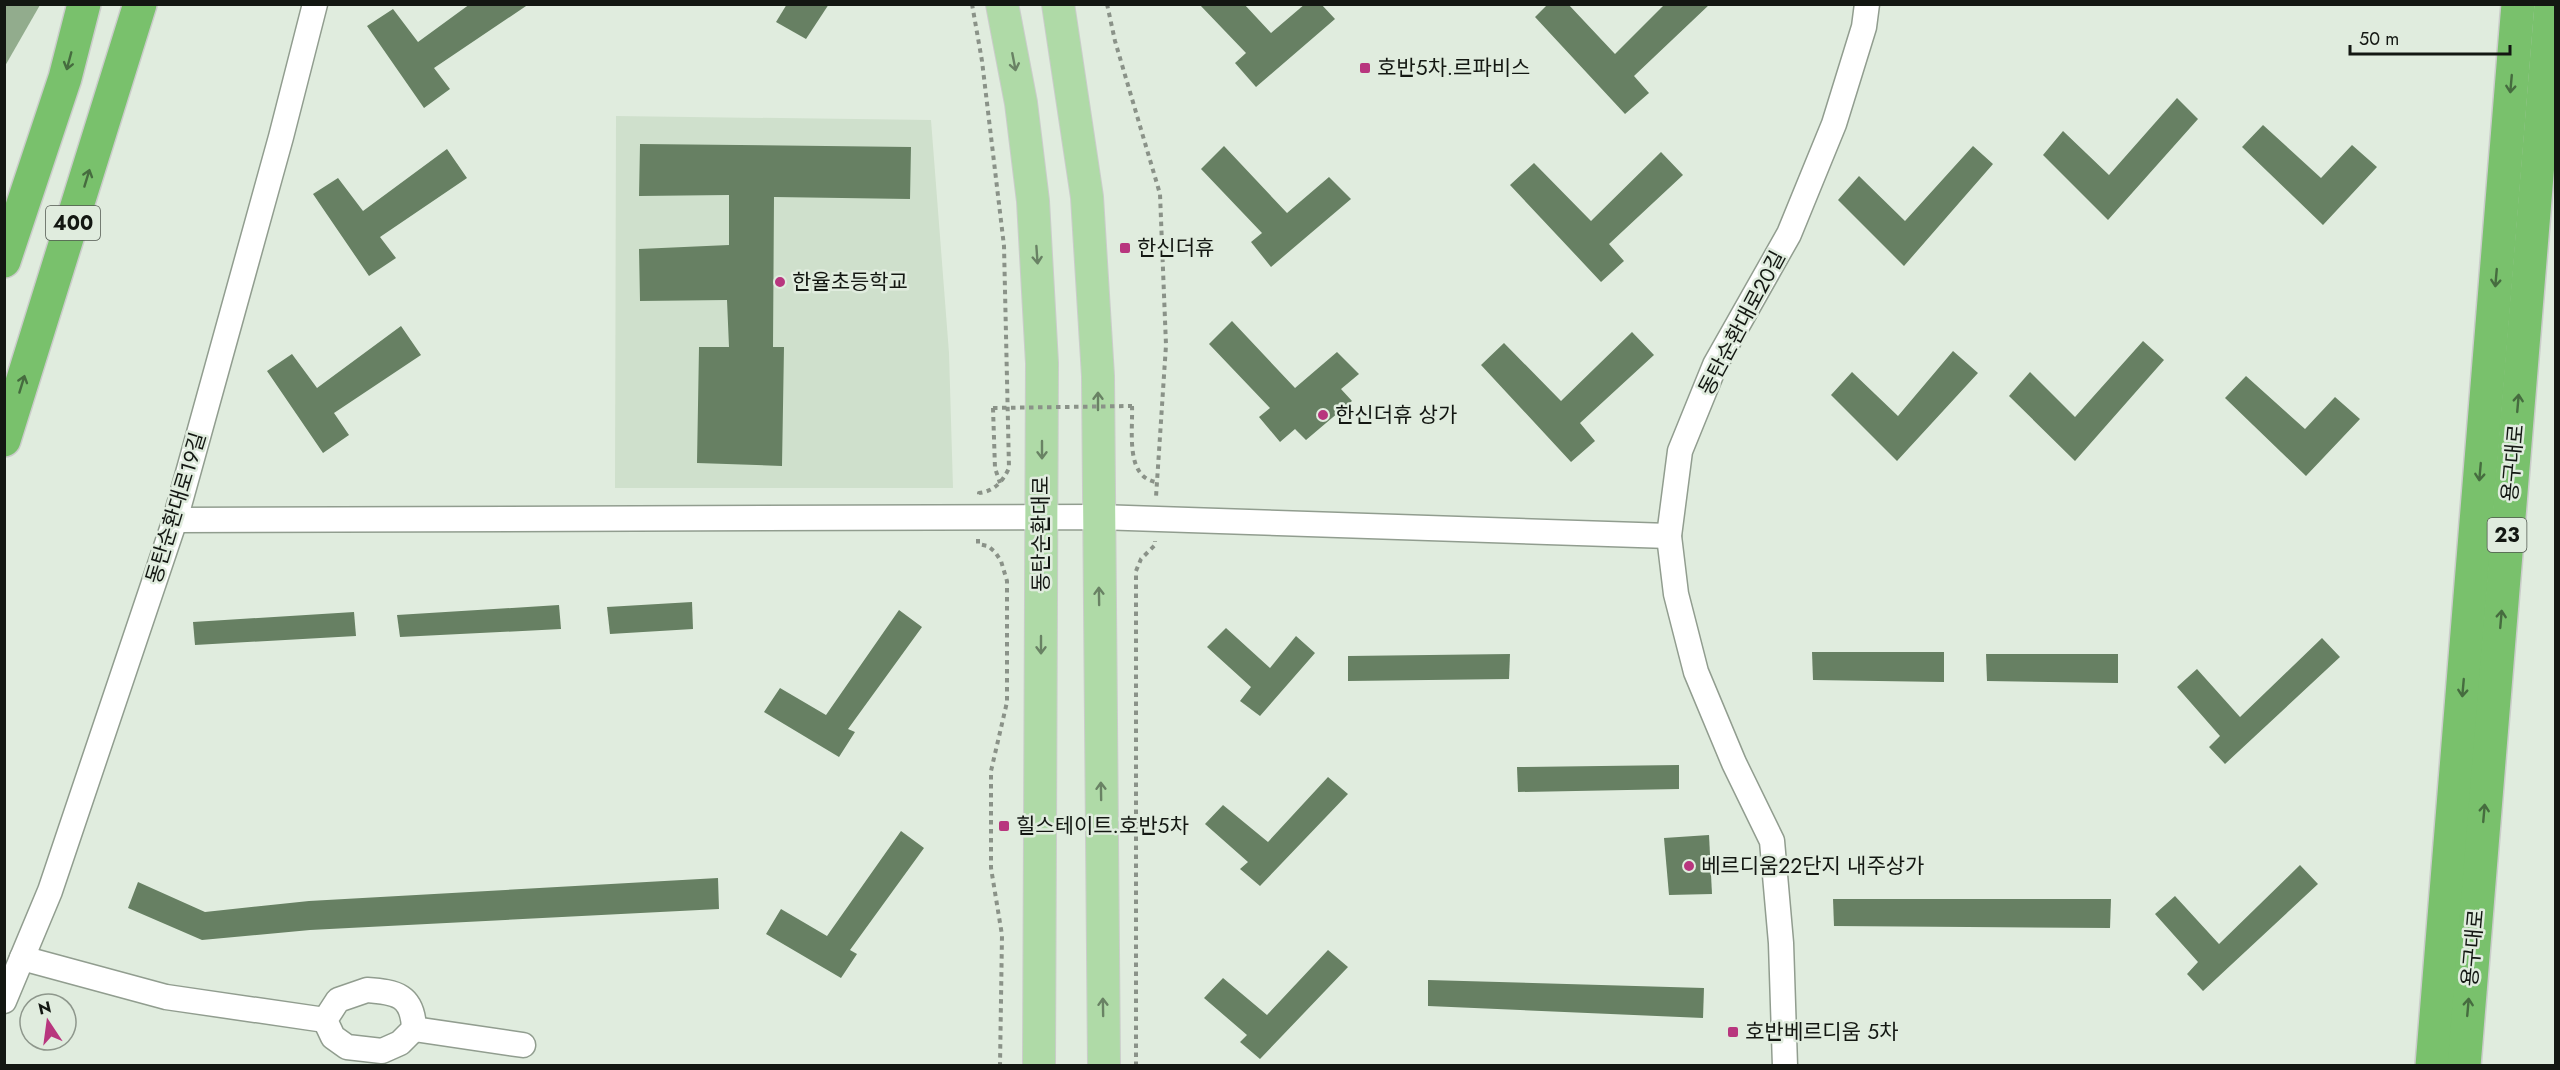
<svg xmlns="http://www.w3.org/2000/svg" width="2560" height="1070" viewBox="0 0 2560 1070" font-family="Jost,'Noto Sans KR',sans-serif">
<rect width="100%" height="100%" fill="#e0ecde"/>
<polygon fill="#cfe0cc" points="616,116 931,120 949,353 953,488 615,488"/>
<polygon fill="#92ac8d" points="5,4 40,5 5,66 4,5"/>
<g fill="#678063">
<polygon points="470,4 529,4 434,68 450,89 424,108 367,26 393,9 418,42"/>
<polygon points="787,4 829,4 806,39 776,22"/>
<polygon points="1199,4 1244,4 1271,33 1305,4 1321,4 1335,19 1256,87 1235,63 1246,53"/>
<polygon points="1548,4 1568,4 1615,54 1665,4 1710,4 1634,76 1649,93 1625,114 1535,17"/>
<polygon points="2177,98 2198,119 2108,220 2043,155 2063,131 2109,175"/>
<polygon points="2263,125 2321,178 2352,145 2377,167 2323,225 2242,147"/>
<polygon points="640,144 911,147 910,199 774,197 773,347 784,347 782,466 697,463 699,347 729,347 727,300 640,301 639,249 729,245 729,195 639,196"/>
<polygon points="1224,146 1287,213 1329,177 1351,199 1271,267 1251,242 1262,233 1201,169"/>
<polygon points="1973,146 1993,164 1904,266 1838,200 1859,176 1905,221"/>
<polygon points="447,149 467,178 380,237 396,258 369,276 313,194 338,178 363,211"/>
<polygon points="1661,152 1683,175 1609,244 1624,261 1601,282 1510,185 1534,163 1591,221"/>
<polygon points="1232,321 1295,388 1337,352 1359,374 1341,389 1352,401 1306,440 1295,429 1280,442 1259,417 1270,408 1209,344"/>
<polygon points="401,326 421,355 334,413 349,435 323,453 267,371 292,354 317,388"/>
<polygon points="1632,332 1654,355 1580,423 1595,441 1571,462 1481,365 1504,343 1561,401"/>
<polygon points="2143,341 2164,360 2075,461 2009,396 2030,372 2075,417"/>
<polygon points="1953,351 1978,373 1897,461 1831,395 1852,372 1898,416"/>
<polygon points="2246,376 2305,429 2335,397 2360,419 2306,476 2225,398"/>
<polygon points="692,602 693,629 610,634 607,607"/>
<polygon points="559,605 561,629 400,637 397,615"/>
<polygon points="899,610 922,627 848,729 855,732 839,757 764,712 780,688 826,715"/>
<polygon points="354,612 356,636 195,645 193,622"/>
<polygon points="1226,628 1270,668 1296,636 1315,653 1260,716 1240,701 1251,687 1207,647"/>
<polygon points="2322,638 2340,657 2225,764 2209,747 2220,736 2177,687 2197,669 2240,717"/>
<polygon points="1812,652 1944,652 1944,682 1813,680"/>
<polygon points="1510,654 1509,679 1348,681 1348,656"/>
<polygon points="1986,654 2118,654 2118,683 1987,681"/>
<polygon points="1679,765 1679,789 1518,792 1517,767"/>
<polygon points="1328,777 1348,794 1260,886 1240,869 1248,862 1205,824 1223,805 1268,842"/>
<polygon points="901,831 924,848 850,950 857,954 841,978 766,934 781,909 827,936"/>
<polygon points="1709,835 1712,894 1669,895 1664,838"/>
<polygon points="2300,865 2318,884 2203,991 2187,974 2198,962 2155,914 2175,896 2219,944"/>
<polygon points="718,878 719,909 310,930 202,940 128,908 138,882 205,912 309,901"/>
<polygon points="1833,899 2111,899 2110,928 1834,926"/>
<polygon points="1328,950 1348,967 1260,1059 1240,1042 1247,1035 1204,998 1223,978 1267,1015"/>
<polygon points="1428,980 1704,988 1703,1018 1428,1006"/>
</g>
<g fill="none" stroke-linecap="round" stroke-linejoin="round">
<g stroke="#919d8f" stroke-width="27">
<g id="minor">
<polyline points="175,520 1098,517 1669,536"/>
<polyline points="22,958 166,997 325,1020"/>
<path d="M367,990C396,992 413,995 414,1029L400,1043L382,1051L347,1047L333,1037L325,1020L338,1000Z"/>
<polyline points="4,1001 50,891 175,520 281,137 315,4"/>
<polyline points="414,1029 523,1045"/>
<polyline points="1785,1066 1781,943 1772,841 1734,763 1696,672 1676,594 1669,536 1680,451 1715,365 1789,234 1834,124 1864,27 1867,4"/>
</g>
</g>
<g stroke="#cbcccb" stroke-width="34">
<g id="major">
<polyline points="1002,4 1021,103 1033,201 1042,363 1039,1066"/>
<polyline points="1058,4 1087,197 1098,376 1104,1066"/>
</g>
</g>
<g stroke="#cbcccb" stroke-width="36">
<g id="highway">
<polyline points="4,261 65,78 84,4"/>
<polyline points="4,440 140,4"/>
<polyline points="2432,1066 2518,4"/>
<polyline points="2464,1066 2551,4"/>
</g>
</g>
<g stroke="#8a9288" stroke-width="4" stroke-dasharray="4.5 4.5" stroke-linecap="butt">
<path d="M972,4L982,61L1004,246L1009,468C1003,481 995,491 979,493V495"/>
<polyline points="1107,4 1115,41 1160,194 1166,345 1156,497"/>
<path d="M1132,406C1133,431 1125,477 1156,482"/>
<polyline points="993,408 995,468 1000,483"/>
<polyline points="978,539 978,544 988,546 995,552 1001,561 1007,581 1007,702 991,771 991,868 1002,935 1000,1066"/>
<polyline points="1136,1066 1136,571 1141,559 1155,545 1155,541"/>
</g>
<use href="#minor" stroke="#fff" stroke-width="24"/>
<use href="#major" stroke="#afdaa7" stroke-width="32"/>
<use href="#highway" stroke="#79c16c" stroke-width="33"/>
<polyline stroke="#8a9288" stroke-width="4" stroke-dasharray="4.5 4.5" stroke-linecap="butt" points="993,408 1132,406"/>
</g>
<defs><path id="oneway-shaft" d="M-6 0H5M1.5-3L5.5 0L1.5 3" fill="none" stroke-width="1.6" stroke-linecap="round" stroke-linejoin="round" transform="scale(1.5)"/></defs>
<g stroke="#466c3f">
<use href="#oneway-shaft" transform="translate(69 61) rotate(105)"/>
<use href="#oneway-shaft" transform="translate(2511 84) rotate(95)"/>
<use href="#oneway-shaft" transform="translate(87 178) rotate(-73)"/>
<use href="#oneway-shaft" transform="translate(2496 278) rotate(95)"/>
<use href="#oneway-shaft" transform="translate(22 384) rotate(-73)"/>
<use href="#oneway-shaft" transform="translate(2518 403) rotate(-85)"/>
<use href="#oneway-shaft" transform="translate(2480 472) rotate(95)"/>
<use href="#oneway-shaft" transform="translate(2501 619) rotate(-85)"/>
<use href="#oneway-shaft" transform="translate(2463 688) rotate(95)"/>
<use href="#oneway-shaft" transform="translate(2484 813) rotate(-85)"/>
<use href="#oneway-shaft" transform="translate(2468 1007) rotate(-85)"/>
</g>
<g stroke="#698264">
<use href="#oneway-shaft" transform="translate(1014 62) rotate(79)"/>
<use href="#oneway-shaft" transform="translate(1037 255) rotate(86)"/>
<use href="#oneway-shaft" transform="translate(1098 401) rotate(-90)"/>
<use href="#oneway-shaft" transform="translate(1042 450) rotate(90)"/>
<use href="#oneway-shaft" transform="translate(1099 596) rotate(-91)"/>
<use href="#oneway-shaft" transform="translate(1041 645) rotate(90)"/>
<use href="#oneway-shaft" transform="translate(1101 791) rotate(-91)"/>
<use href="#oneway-shaft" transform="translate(1103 1007) rotate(-91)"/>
</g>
<g fill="#b8367e" stroke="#e0ecde" stroke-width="2">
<rect x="1359" y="62" width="12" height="12" rx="3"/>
<rect x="1119" y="242" width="12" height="12" rx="3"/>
<circle cx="780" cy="282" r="6"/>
<circle cx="1323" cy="415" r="6"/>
<rect x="998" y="820" width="12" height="12" rx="3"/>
<circle cx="1689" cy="866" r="6"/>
<rect x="1727" y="1026" width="12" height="12" rx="3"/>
</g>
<g text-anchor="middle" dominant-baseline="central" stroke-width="5" stroke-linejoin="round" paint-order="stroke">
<g fill="#e0ecde" stroke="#50574f" stroke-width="1.5">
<rect x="46" y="206" width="54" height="34" rx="4.5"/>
<rect x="2487.5" y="518" width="39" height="34" rx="4.5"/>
</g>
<g font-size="20" font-weight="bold" fill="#131712">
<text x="73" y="223">400</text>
<text x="2507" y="535">23</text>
</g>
<g font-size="21" fill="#131712" stroke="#e0ecde" text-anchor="start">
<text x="1377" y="68">호반5차.르파비스</text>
<text x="1137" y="248">한신더휴</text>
<text x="792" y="282">한율초등학교</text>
<text x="1335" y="415">한신더휴 상가</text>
<text x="1016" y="826">힐스테이트.호반5차</text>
<text x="1701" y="866">베르디움22단지 내주상가</text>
<text x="1745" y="1032">호반베르디움 5차</text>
</g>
<g font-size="21" fill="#131712" stroke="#e0ecde">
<text transform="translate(1742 323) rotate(-62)">동탄순환대로20길</text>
<text transform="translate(2513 463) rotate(-85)">용구대로</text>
<text transform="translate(176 508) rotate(-73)">동탄순환대로19길</text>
<text transform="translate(1041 534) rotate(-90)">동탄순환대로</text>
<text transform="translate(2473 948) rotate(-85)">용구대로</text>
</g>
</g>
<rect width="2560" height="1070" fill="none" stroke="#131712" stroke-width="12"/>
<g transform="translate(48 1022) rotate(347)"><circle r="28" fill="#e0ecde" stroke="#8e978c" stroke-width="1.5"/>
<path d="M0-4.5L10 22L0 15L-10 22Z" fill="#b8367e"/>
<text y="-9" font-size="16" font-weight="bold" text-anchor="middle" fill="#131712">N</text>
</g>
<path d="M2350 45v9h160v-9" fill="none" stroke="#131712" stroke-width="3"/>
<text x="2359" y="45" font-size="18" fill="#131712" stroke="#e0ecde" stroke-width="4.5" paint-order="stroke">50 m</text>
</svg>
